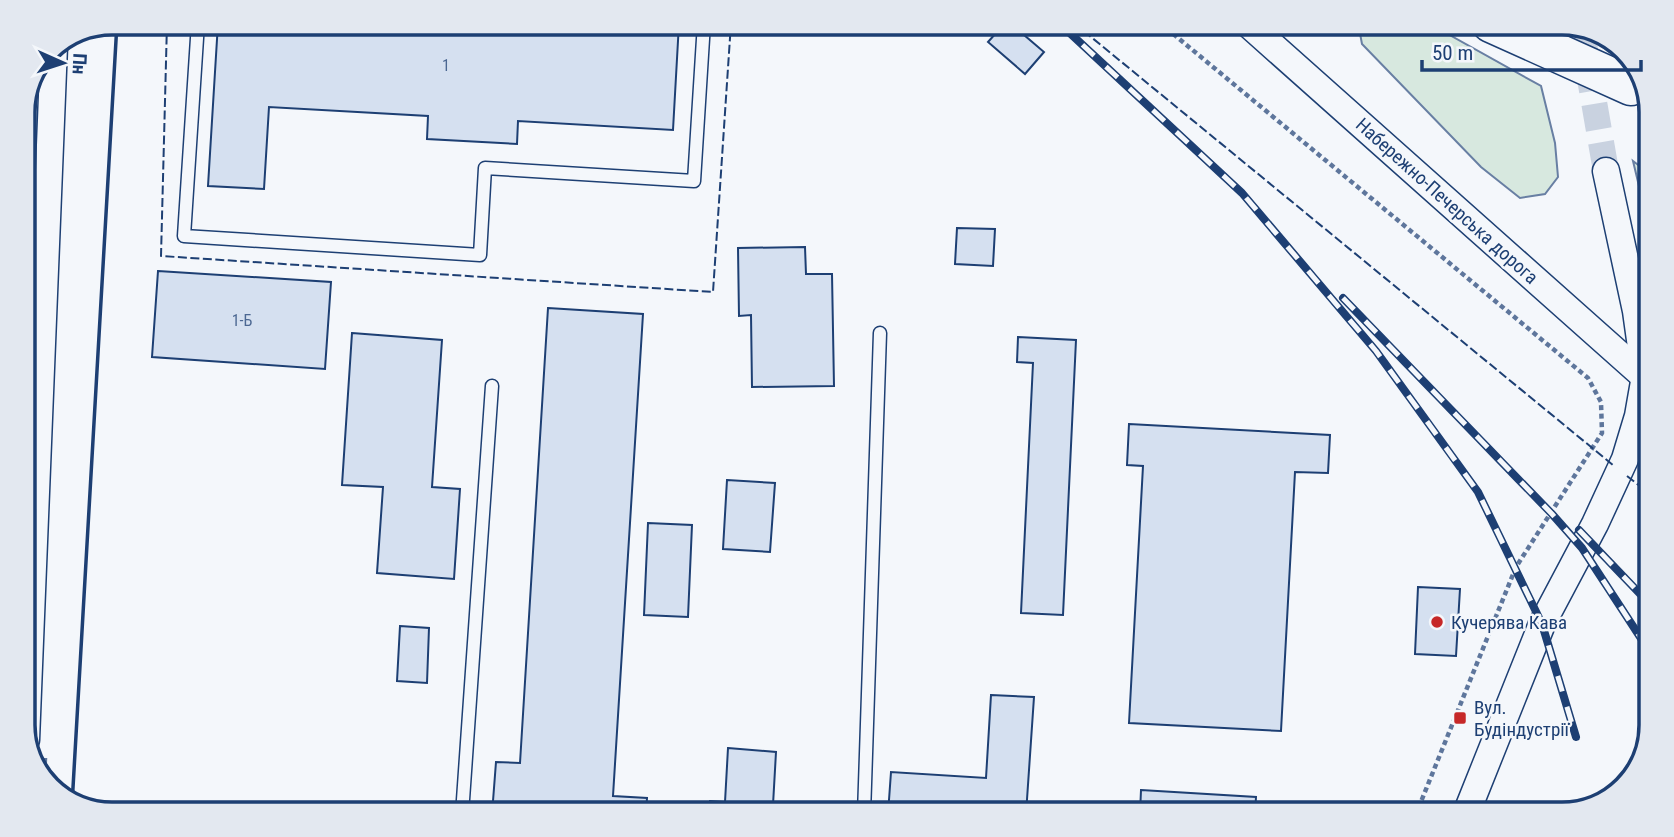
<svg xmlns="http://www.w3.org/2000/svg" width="1674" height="837" viewBox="0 0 1674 837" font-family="'Roboto Condensed',sans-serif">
<rect width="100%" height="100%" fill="#f4f7fb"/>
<g fill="#d7e8df" stroke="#687fa3" stroke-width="2">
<polygon points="1358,23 1428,23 1541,86 1555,143 1558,177 1545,194 1520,198 1481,167 1362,44"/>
<polygon points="1633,161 1650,174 1649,228"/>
</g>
<g fill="#d5e0f0" stroke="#1d3f73" stroke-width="2">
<polygon points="218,23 679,23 673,130 518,121 517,144 427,139 428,116 269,107 264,189 208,186"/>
<polygon points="1005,23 1010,23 1044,52 1025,74 988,42"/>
<polygon points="957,228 995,229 993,266 955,264"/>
<polygon points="805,247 806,274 832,274 834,386 752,387 751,315 739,316 738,248"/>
<polygon points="158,271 331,282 325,369 152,357"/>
<polygon points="548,308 643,314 613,796 647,798 646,814 492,814 496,762 520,763"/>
<polygon points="352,333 442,340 432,487 460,489 454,579 377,573 383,487 342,485"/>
<polygon points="1018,337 1076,340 1063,615 1021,613 1033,363 1017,362"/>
<polygon points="1129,424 1330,435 1328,473 1295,472 1281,731 1129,723 1143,466 1127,465"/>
<polygon points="727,480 775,483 770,552 723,549"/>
<polygon points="648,523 692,525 688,617 644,615"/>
<polygon points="1418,587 1460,589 1456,656 1415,654"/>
<polygon points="400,626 429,628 427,683 397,681"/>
<polygon points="991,695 1034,697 1026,814 888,814 891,772 986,778"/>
<polygon points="728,748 776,752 773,805 841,809 840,814 709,814 710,801 725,802"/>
<polygon points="1141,790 1256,797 1255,814 1140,814"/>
</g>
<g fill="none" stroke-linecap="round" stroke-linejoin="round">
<polyline stroke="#c9d2e0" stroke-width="26" stroke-dasharray="26 13" stroke-linecap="butt" points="1581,27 1606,171"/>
<g stroke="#1d3f73" stroke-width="15">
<g id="service">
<polyline points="198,23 184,236 480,255 485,168 694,181 704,23"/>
<polyline points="462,814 492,386"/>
<polyline points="864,814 880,333"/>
</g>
</g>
<g stroke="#1d3f73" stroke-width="29">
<g id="minor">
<polyline points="1247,23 1647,379"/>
<polyline points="26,740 54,46"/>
<polyline points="1466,814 1542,624 1595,524 1625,459 1638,416 1645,376 1636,311 1606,171"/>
</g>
</g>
<g stroke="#1d3f73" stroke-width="41">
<polyline id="primary" points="1491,23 1631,86"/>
</g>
<g stroke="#5e769c" stroke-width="4.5" stroke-dasharray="5 3.5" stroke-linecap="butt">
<polyline points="1160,23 1588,378 1601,402 1602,433 1516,567 1416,814"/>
<polyline points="44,780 45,758"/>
</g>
<use href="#service" stroke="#f4f7fb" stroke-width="12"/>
<use href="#minor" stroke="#f4f7fb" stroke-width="26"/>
<use href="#primary" stroke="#f4f7fb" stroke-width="38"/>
<g stroke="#1d3f73" stroke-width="8">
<g id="rail">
<polyline points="1059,23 1242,193 1376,351 1478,492 1542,624 1576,737"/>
<polyline points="1343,298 1552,514 1582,548 1644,643"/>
<polyline points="1579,530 1644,598"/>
</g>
</g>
<use href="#rail" stroke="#f4f7fb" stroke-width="5" stroke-dasharray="16" stroke-linecap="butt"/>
<g stroke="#1d3f73" stroke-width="2" stroke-dasharray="9 3.5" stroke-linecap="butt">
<polyline points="167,23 161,256 713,292 731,23"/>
<polyline points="1074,23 1613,465"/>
<polyline points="1627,476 1646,491"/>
</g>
<g stroke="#1d3f73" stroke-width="3.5">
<polyline points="23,176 28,95"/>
<polyline points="72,805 117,23"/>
</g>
</g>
<g fill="#c62828" stroke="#f4f7fb" stroke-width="2.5">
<circle cx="1437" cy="622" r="7"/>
<rect x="1453" y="711" width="14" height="14" rx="3.5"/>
</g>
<g text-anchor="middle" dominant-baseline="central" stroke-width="5" stroke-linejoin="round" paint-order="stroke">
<g font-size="16" fill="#4b6792">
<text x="446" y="65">1</text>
<text x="242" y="320">1-Б</text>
</g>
<g font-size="19" fill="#1d3f73" stroke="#f4f7fb">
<text transform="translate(1447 201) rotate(42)">Набережно-Печерська дорога</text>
</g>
<g font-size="19" fill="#1d3f73" stroke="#f4f7fb" text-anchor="start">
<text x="1451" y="622">Кучерява Кава</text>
<text x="1474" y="707">Вул.<tspan x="1474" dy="22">Будіндустрії</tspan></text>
</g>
</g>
<path d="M0 0H1674V837H0ZM112 35H1562A77 77 0 0 1 1639 112V725A77 77 0 0 1 1562 802H112A77 77 0 0 1 35 725V112A77 77 0 0 1 112 35Z" fill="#e3e8f0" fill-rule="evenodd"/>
<path fill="none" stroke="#1d3f73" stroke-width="3.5" d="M112 35H1562A77 77 0 0 1 1639 112V725A77 77 0 0 1 1562 802H112A77 77 0 0 1 35 725V112A77 77 0 0 1 112 35Z"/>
<g transform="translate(63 63) rotate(93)" stroke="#f4f7fb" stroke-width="5" paint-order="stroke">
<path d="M0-5L12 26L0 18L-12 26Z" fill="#1d3f73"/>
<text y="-10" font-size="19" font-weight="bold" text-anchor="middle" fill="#1d3f73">Пн</text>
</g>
<path d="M1422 60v10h219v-10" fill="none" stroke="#1d3f73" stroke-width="3.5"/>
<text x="1432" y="60" font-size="21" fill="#1d3f73" stroke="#f4f7fb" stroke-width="5" paint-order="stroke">50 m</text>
</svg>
